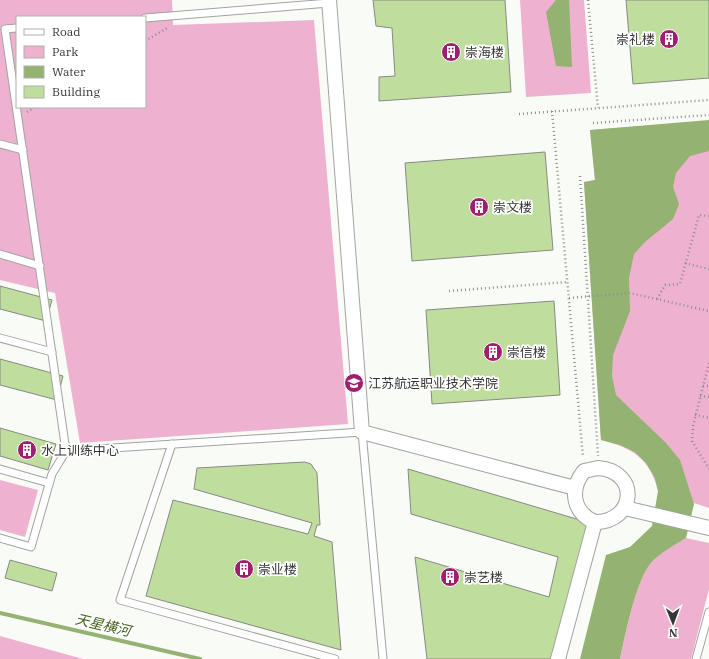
<svg xmlns="http://www.w3.org/2000/svg" width="709" height="659" viewBox="0 0 709 659" font-family="'IBM Plex Serif','Noto Sans SC',serif">
<rect width="100%" height="100%" fill="#f9fbf7"/>
<g fill="#eeb1cf" fill-rule="evenodd">
<path d="M0,0H172L173,25L314,20L348,424L80,443L55,293L0,280ZM17,17H145V107H17Z"/>
<polygon points="520,0 584,0 591,93 526,97"/>
<path d="M709,121V508L658,491C650,458 632,448 601,440L584,182L595,180L590,130Z"/>
<polygon points="0,480 38,490 25,537 0,530"/>
<path d="M686,538L709,543V589L691,659H620C625,636 636,580 651,563C657,554 676,544 686,538Z"/>
<polygon points="0,636 83,659 0,659"/>
</g>
<g fill="#94b272">
<polygon points="556,0 569,0 572,67 556,66 546,12"/>
<path d="M709,120V151L690,156L676,173L673,187L679,204L673,219L645,242L634,254L629,278L630,311L613,355L612,376L616,395L666,443L680,460L694,504L686,538C676,544 658,554 651,563C636,580 625,636 620,659H580L606,555L630,547L652,526L658,491L655,478L646,463L635,452L620,445L601,440L584,182L595,180L590,130Z"/>
</g>
<g fill="none" stroke-linecap="round" stroke-linejoin="round">
<polyline stroke="#94b272" stroke-width="4" points="0,613 200,659"/>
</g>
<g fill="#bfde9d" stroke="#878985">
<polygon points="373,0 505,0 511,92 379,101 379,77 395,76 392,28 376,26"/>
<polygon points="626,0 709,0 709,78 633,84"/>
<polygon points="545,152 553,250 412,261 405,163"/>
<polygon points="0,286 52,300 46,321 0,309"/>
<polygon points="554,301 560,395 432,404 426,310"/>
<polygon points="0,359 63,376 57,400 0,385"/>
<polygon points="0,428 56,444 48,470 0,456"/>
<polygon points="305,462 311,464 317,473 320,525 317,525 314,536 332,542 341,650 146,596 173,500 308,534 312,523 194,489 197,468"/>
<polygon points="408,469 590,523 555,659 427,659 415,557 549,597 558,557 411,514"/>
<polygon points="10,560 57,573 52,591 5,578"/>
</g>
<g fill="none" stroke-linecap="round" stroke-linejoin="round">
<g stroke="#a2a4a0" stroke-width="9">
<g id="service">
<polyline points="145,18 329,3"/>
<polyline points="17,28 5,29 66,451 362,432 383,659"/>
<polyline points="0,144 23,150"/>
<polyline points="0,254 40,266"/>
<polyline points="0,338 52,352"/>
<polyline points="172,444 120,600 335,659"/>
<polyline points="0,469 49,483"/>
<polyline points="0,538 31,547 52,474 66,451"/>
<polyline points="696,659 709,612"/>
</g>
</g>
<g stroke="#a2a4a0" stroke-width="16">
<g id="minor">
<path d="M329,0C339,144 352,288 362,432L575,488"/>
<path d="M598,468C640,471 636,522 595,522C573,513 569,490 584,471Z"/>
<polyline points="625,508 709,528"/>
<polyline points="558,659 595,522"/>
</g>
</g>
<g stroke="#8e908d" stroke-width="2.5" stroke-dasharray="1 3" stroke-linecap="butt">
<polyline points="588,0 598,108"/>
<polyline points="145,41 169,27"/>
<polyline points="552,111 583,457"/>
<polyline points="27,112 35,107"/>
<polyline points="519,114 709,100"/>
<polyline points="593,123 709,115"/>
<polyline points="580,176 598,456"/>
<polyline points="685,263 709,269"/>
<polyline points="449,291 567,282"/>
<polyline points="569,298 630,293 709,311"/>
<polyline points="657,299 665,285 680,284 699,215 709,216"/>
<polyline points="709,363 693,426 692,441 709,469"/>
<polyline points="703,386 709,386"/>
<polyline points="700,396 709,397"/>
<polyline points="695,415 709,418"/>
</g>
<use href="#service" stroke="#fff" stroke-width="7"/>
<use href="#minor" stroke="#fff" stroke-width="14"/>
</g>
<defs>
<g id="building-disc" transform="scale(1)"><circle r="9.5" fill="#9f1e6f" stroke="#fff"/><path d="M-4-6H4V6H1V3H-1V6H-4ZM-2.5-4.3h1.7v1.8h-1.7ZM.8-4.3h1.7v1.8H.8ZM-2.5-1h1.7V.8h-1.7ZM.8-1h1.7V.8H.8Z" fill="#fff"/></g>
<g id="university-disc" transform="scale(1)"><circle r="9.5" fill="#9f1e6f" stroke="#fff"/><path d="M0-5L7-2L0 1L-7-2ZM-4 1L0 2.5L4 1V4Q0 6-4 4Z" fill="#fff"/></g>
</defs>
<g fill-rule="evenodd">
<use href="#building-disc" x="669" y="39"/>
<use href="#building-disc" x="451" y="52"/>
<use href="#building-disc" x="479" y="207"/>
<use href="#building-disc" x="493" y="352"/>
<use href="#university-disc" x="354" y="383"/>
<use href="#building-disc" x="27" y="450"/>
<use href="#building-disc" x="244" y="569"/>
<use href="#building-disc" x="450" y="577"/>
</g>
<g text-anchor="middle" dominant-baseline="central" stroke-width="3.5" stroke-linejoin="round" paint-order="stroke">
<g font-size="13" fill="#363735" stroke="#fff" text-anchor="start">
<text x="655" y="39" text-anchor="end">崇礼楼</text>
<text x="465" y="52">崇海楼</text>
<text x="493" y="207">崇文楼</text>
<text x="507" y="352">崇信楼</text>
<text x="368" y="383">江苏航运职业技术学院</text>
<text x="41" y="450">水上训练中心</text>
<text x="258" y="569">崇业楼</text>
<text x="464" y="577">崇艺楼</text>
</g>
<g font-size="14" font-style="italic" fill="#46611f" stroke="#fff">
<text transform="translate(103 625) rotate(13)">天星横河</text>
</g>
</g>
<rect x="16" y="16" width="130" height="92" fill="#ffffff" stroke="#afafae"/>
<rect x="24" y="29" width="20" height="6" fill="#ffffff" stroke="#afafae"/>
<text x="52" y="36" font-size="12" fill="#363735">Road</text>
<rect x="24" y="46" width="20" height="12" fill="#eeb1cf" stroke="#afafae"/>
<text x="52" y="56" font-size="12" fill="#363735">Park</text>
<rect x="24" y="66" width="20" height="12" fill="#94b272" stroke="#afafae"/>
<text x="52" y="76" font-size="12" fill="#363735">Water</text>
<rect x="24" y="86" width="20" height="12" fill="#bfde9d" stroke="#afafae"/>
<text x="52" y="96" font-size="12" fill="#363735">Building</text>
<g transform="translate(673 623) rotate(179)" stroke="#ffffff" stroke-width="3" paint-order="stroke">
<path d="M0-3L7 15L0 10L-7 15Z" fill="#363735"/>
<text y="-6" font-size="11" font-weight="bold" text-anchor="middle" fill="#363735">N</text>
</g>
</svg>
